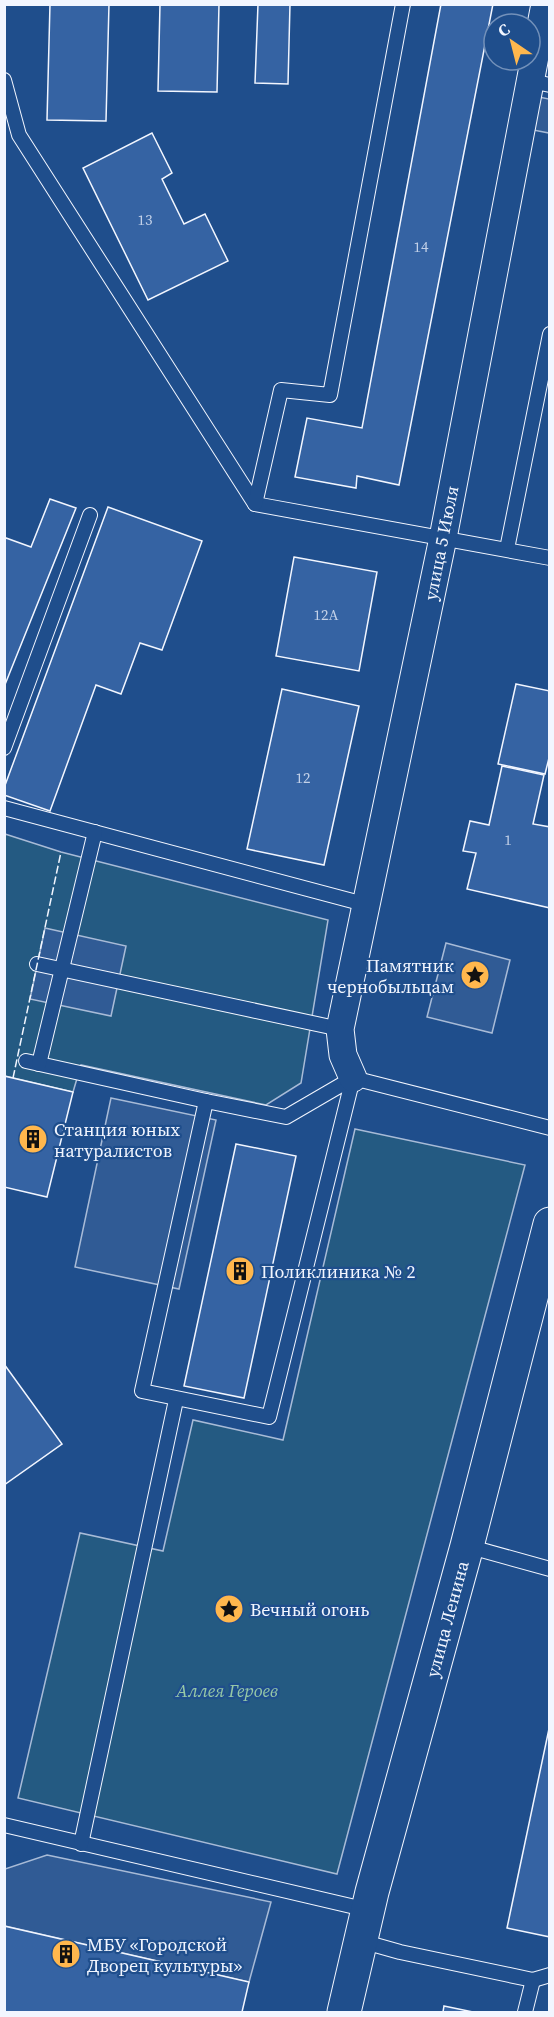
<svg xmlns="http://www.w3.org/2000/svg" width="554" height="2017" viewBox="0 0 554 2017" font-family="'Source Serif 4',serif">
<rect width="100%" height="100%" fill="#1f4e8c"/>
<g fill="#245a82" stroke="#a8bbd7" stroke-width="1.5">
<polygon points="5,834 61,852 328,920 301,1083 266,1105 81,1065 73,1092 5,1076"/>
<polygon points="355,1129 525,1165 337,1874 18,1798 80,1533 163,1551 193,1420 283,1440"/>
</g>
<g fill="#305b95" stroke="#a8bbd7" stroke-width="1.5">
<polygon points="539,97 549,99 549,133 533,130"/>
<polygon points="45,928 126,946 111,1016 30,999"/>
<polygon points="446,943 510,960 492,1033 427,1017"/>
<polygon points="111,1098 216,1120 179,1289 75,1267"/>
<polygon points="47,1855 271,1902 249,1982 5,1926 5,1869"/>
</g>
<g fill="#3563a3" stroke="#f2f6ff" stroke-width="1.5">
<polygon points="50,4 109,4 106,121 47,120"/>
<polygon points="160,4 219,4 217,92 158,91"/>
<polygon points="258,4 290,4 288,84 255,83"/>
<polygon points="441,4 493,4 399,485 357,476 356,488 295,477 307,418 362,428"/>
<polygon points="152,133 172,173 162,179 184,224 205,214 228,261 148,300 83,168"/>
<polygon points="50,499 76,508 4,687 4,541 6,538 31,547"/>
<polygon points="108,507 202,541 162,650 140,643 121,694 96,685 50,811 4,795 4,788"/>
<polygon points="294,557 377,572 359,671 276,656"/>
<polygon points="516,684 550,691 550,754 545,774 498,764"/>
<polygon points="282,689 359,706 324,865 247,849"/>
<polygon points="502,766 544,775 533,824 550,827 550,908 467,889 476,853 463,851 470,821 489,825"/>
<polygon points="4,1076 73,1092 47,1197 4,1187"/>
<polygon points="236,1144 296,1156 244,1398 184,1386"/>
<polygon points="4,1364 62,1444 4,1485"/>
<polygon points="550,1724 550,1937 507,1928"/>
<polygon points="4,1926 249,1982 242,2012 4,2012"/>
<polygon points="444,2006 473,2012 443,2012"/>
</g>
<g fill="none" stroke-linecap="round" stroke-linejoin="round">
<g stroke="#f2f6ff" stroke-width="16">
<g id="lane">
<polyline points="4,80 19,135 255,504 550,558"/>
<polyline points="531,81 550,85"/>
<polyline points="255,504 281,390 330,395 403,4"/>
<polyline points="507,549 550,334"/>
<polyline points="4,748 90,515"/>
<polyline points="4,808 364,904"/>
<polyline points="37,964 340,1029"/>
<polyline points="26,1061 206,1101"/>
<polyline points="39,1064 95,832"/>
<polyline points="353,1078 269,1417 142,1391 206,1101 286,1117 353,1078 550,1128"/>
<polyline points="467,1546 550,1569"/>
<polyline points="4,1825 368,1910"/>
<polyline points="81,1844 176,1400"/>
<polyline points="361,1941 400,1952 533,1980 550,1975"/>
<polyline points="525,2012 533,1980"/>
</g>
</g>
<g stroke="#f2f6ff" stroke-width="29">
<polyline id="street" points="353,1078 343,1055 340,1029 443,538 545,4"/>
</g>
<g stroke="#f2f6ff" stroke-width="35">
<polyline id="secondary" points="344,2012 372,1892 467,1546 550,1224"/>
</g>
<use href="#lane" stroke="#1f4e8c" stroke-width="14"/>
<use href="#street" stroke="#1f4e8c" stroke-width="27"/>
<use href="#secondary" stroke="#1f4e8c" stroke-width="33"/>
<polyline stroke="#f2f6ff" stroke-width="1.5" stroke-dasharray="8 3" stroke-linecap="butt" points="13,1078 61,852"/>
</g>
<defs>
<g id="sight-disc" transform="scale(1.5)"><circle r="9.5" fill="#ffb74d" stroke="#1f4e8c"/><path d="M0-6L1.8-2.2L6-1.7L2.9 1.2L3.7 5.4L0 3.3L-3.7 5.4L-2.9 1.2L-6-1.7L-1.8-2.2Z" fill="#111"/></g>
<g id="building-disc" transform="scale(1.5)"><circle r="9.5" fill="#ffb74d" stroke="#1f4e8c"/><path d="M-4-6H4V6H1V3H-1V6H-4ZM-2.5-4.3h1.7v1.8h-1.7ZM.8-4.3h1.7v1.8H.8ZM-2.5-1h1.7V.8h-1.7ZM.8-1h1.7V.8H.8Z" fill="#111"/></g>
</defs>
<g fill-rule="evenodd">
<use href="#sight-disc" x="475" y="975"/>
<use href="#building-disc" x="33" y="1139"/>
<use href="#building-disc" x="240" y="1271"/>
<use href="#sight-disc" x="229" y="1609"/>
<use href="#building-disc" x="66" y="1954"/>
</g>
<g text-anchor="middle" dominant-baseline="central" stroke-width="4.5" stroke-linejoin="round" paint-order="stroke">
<g font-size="15" fill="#c3d1e8">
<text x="145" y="219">13</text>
<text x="421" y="246">14</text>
<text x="326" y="614">12А</text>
<text x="303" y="777">12</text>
<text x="508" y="839">1</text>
</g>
<g font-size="18" fill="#f2f6ff" stroke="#1f4e8c">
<text transform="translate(441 543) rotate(-79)">улица 5 Июля</text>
<text transform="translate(447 1619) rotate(-75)">улица Ленина</text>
</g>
<g font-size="18" fill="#f2f6ff" stroke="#1f4e8c" text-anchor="start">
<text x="454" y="965" text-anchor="end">Памятник<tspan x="454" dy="21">чернобыльцам</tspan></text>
<text x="54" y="1129">Станция юных<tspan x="54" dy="21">натуралистов</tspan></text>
<text x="261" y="1271">Поликлиника № 2</text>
<text x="250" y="1609">Вечный огонь</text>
<text x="87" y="1944">МБУ «Городской<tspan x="87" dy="21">Дворец культуры»</tspan></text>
</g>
<g font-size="18" font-style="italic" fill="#97c8a6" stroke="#1f4e8c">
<text x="227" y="1690">Аллея Героев</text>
</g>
</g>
<rect width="554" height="2017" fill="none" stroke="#f2f6ff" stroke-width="12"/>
<g transform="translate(512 42) rotate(325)"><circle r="28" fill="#1f4e8c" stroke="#7391ba" stroke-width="1.5"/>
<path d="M0-4.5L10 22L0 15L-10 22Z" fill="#ffb74d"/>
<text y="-9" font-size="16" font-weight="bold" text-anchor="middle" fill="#f2f6ff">С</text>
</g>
</svg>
